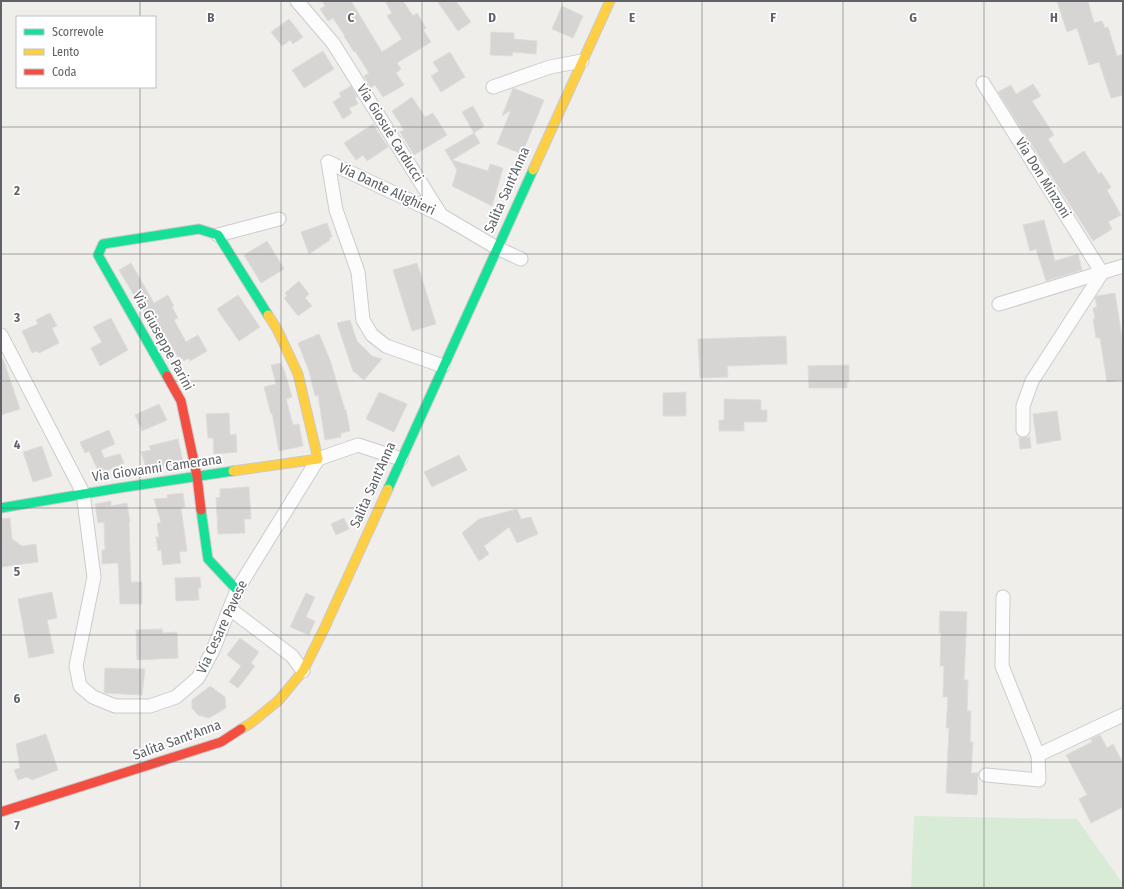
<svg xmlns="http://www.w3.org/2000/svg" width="1124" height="889" viewBox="0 0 1124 889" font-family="'Fira Sans Condensed',sans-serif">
<rect width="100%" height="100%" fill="#efeeea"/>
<polygon fill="#d8ebd6" points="914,816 1077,819 1123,884 1123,888 911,888"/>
<g fill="#d6d5d3" stroke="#deddd9">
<polygon points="322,1 351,1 382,52 402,39 387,16 392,13 385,1 403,1 413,16 417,13 426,28 423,30 431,42 397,63 401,69 396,73 404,85 383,97 375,85 371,88 364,76 369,73 355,51 354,52 344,36 345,36 333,18 328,21 320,9 325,6"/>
<polygon points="437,1 456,1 471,22 458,31"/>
<polygon points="1057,1 1088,1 1094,23 1102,21 1105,28 1108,27 1117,56 1123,54 1123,95 1111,98 1099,62 1089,65 1077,28 1067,32"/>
<polygon points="562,6 583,16 573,38 552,29"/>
<polygon points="289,19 303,37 293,44 290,40 282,46 271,32"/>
<polygon points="491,32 514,33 514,39 537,41 536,54 513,52 512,56 490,55"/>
<polygon points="323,51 334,69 304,88 292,70"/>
<polygon points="450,52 465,77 441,92 431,76 439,71 433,62"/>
<polygon points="1033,84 1041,96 1032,101 1054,135 1048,139 1064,164 1084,151 1099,174 1101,172 1111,187 1107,190 1121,215 1108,222 1112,229 1093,241 998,92 1011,85 1016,94"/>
<polygon points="351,86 357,97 355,98 358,104 349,108 352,113 343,119 333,102 341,97 339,93"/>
<polygon points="513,88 544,100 522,154 497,144 511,110 502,116"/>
<polygon points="412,97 425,117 433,113 447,135 414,155 400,132 404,130 392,111"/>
<polygon points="473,106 484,126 474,133 462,112"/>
<polygon points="373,124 388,147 367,161 363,155 356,160 344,143"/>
<polygon points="474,133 480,143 452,160 488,171 490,164 503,168 492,206 452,186 457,170 445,150"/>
<polygon points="1044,220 1055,261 1078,254 1082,270 1046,281 1036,249 1030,251 1023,225"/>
<polygon points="327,223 332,237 329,238 330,240 309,254 301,232"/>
<polygon points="267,241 284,269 261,283 244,255"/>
<polygon points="131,263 154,303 168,295 174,306 172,307 178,318 174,320 186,342 198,335 207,351 190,361 188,358 184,361 182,358 179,359 163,331 157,334 119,270"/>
<polygon points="417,263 436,324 412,331 393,270"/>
<polygon points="299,281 309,294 305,298 312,306 298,316 284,298 287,296 285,293"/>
<polygon points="1115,293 1123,344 1123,380 1107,382 1100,338 1096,338 1093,319 1095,319 1093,308 1097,307 1095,298 1097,296"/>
<polygon points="238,295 260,327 239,341 217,309"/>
<polygon points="50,313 57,326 52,328 59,343 39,353 37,351 32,353 22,331 38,324 36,320"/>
<polygon points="111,318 128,350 100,366 91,348 102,342 93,327"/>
<polygon points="350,320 357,341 372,356 382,359 364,380 353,371 337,323"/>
<polygon points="319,334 330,360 345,410 346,410 350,431 341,433 341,437 325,440 318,395 315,396 309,371 298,343"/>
<polygon points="786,336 787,364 727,366 728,377 700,378 698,339"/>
<polygon points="1,359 3,359 20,409 1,415"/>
<polygon points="281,363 285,373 292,397 286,399 293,425 299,424 303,446 279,451 272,413 271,414 264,387 276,384 271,365"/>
<polygon points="849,365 849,382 847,382 847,388 809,388 808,366"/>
<polygon points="379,392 407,404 394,432 366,419"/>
<polygon points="686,392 686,416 663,416 663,393"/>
<polygon points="724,399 761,400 761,410 767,410 767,422 744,422 744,431 719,431 719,420 724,420"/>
<polygon points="159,404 167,420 142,431 135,415"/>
<polygon points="1057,411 1061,440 1037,444 1033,414"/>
<polygon points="229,413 230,435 236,434 237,452 214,454 213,438 208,438 206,414"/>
<polygon points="109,430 115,444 101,450 104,458 120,454 124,463 108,470 111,478 102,479 89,451 85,453 80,442"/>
<polygon points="1030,437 1031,448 1020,449 1019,438"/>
<polygon points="178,439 183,462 147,471 141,452 151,450 149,446"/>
<polygon points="42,446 52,476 33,482 23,452"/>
<polygon points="459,455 467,470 432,487 424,472"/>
<polygon points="249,487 251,519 244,519 245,533 218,534 216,498 220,497 220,489"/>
<polygon points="183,493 185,507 181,508 187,551 179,552 181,563 163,565 161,550 158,551 156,537 159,537 157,524 161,522 154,499 168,498 167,495"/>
<polygon points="111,501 111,506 127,503 130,522 129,522 131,582 142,582 142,604 120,604 118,563 102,564 102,550 105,550 104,522 98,523 95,504"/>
<polygon points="517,509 521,519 531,517 538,534 517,543 509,527 484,546 489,554 479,561 462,533 479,519"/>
<polygon points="10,518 12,539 22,546 36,544 38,562 1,567 1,519"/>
<polygon points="344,518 349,529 336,535 331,524"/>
<polygon points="200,577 201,588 198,588 199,600 176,601 175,578"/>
<polygon points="52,592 57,618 47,620 54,653 29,658 18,599"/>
<polygon points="306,593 315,597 306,617 315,621 309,635 290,627"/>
<polygon points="940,611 967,612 964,680 968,680 967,711 971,711 970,742 973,742 971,773 978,773 977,795 946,793 949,728 946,728 948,697 943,697 944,666 940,666 941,633 939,633"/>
<polygon points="162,629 163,633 177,632 178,658 137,660 136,630"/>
<polygon points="240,638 259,652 251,663 255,666 238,688 229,682 241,666 227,655"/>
<polygon points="105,668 145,669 142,695 104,693"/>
<polygon points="210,686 225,697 226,708 209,718 198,715 192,708 192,700"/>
<polygon points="46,734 58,770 32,780 27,777 18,780 14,770 20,768 16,744"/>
<polygon points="1100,735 1107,748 1113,744 1123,763 1123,807 1091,823 1079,799 1087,795 1066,755 1092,742 1091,739"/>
</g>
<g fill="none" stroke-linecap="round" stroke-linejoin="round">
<g stroke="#cbcccc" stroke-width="15">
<g id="street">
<polyline points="297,1 333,43 441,215"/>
<polyline points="983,83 1102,273 1032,381 1023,406 1023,430"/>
<polyline points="493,87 550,67 582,61"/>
<polyline points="328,162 336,210 358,272 363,320 372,335 386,346 443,366"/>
<polyline points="328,162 441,215 497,248 521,259"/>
<polyline points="218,235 279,219"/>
<polyline points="999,304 1123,266"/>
<polyline points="1,335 83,493 94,577 76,666 80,686 93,697 115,706 150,706 176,697 198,678 213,650 237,590 318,459 358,445 401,459"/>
<polyline points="230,609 292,656 303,671"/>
<polyline points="1038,755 1123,715"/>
<polyline points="986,775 1039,780 1038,755 1002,666 1003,597"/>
</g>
</g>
<g stroke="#cacacb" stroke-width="11">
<g id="fast">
<polyline points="167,376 98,255 103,244 199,229 218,235 268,315"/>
<polyline points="388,489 533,170"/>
<polyline points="1,508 119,488 233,471"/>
<polyline points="201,510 208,559 237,590"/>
</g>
</g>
<g stroke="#cacacb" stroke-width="11">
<g id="slow">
<polyline points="533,170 610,1"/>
<polyline points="233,471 318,459 298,374 277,329 268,315"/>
<polyline points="241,729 251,723 279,700 303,671 324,629 388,489"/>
</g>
</g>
<g stroke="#cacacb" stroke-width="11">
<g id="jam">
<polyline points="167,376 181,401 197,476 201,510"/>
<polyline points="1,812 221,742 241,729"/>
</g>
</g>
<use href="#street" stroke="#fdfcfc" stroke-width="13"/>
<use href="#fast" stroke="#16e098" stroke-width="9"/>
<use href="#slow" stroke="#ffcf43" stroke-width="9"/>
<use href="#jam" stroke="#f24e42" stroke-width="9"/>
</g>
<path fill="none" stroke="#5f6368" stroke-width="1" stroke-opacity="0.55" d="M140,1V17M281,1V888M422,1V888M562,1V888M702,1V888M843,1V888M984,1V888M140,87V888M1,127H1123M1,254H1123M1,381H1123M1,508H1123M1,635H1123M1,762H1123"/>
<g text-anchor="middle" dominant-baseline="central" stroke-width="3.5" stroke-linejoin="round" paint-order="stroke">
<g font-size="14" fill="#5f6368" stroke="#fff">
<text transform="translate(390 133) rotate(58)">Via Giosuè Carducci</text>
<text transform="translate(1043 178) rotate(58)">Via Don Minzoni</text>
<text transform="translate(387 189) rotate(25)">Via Dante Alighieri</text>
<text transform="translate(507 190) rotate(-66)">Salita Sant'Anna</text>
<text transform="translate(163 341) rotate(61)">Via Giuseppe Parini</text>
<text transform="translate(157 468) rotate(-8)">Via Giovanni Camerana</text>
<text transform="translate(373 485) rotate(-66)">Salita Sant'Anna</text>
<text transform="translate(222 627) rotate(-65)">Via Cesare Pavese</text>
<text transform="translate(177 740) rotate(-20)">Salita Sant'Anna</text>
</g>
</g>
<g font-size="13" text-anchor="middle" font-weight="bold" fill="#5f6368" stroke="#fff" stroke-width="3.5" stroke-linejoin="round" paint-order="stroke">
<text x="211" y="22">B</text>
<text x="351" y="22">C</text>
<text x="492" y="22">D</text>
<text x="632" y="22">E</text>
<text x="773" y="22">F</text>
<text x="913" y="22">G</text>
<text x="1054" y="22">H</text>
<text x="17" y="195">2</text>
<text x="17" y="322">3</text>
<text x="17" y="449">4</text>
<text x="17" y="576">5</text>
<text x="17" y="703">6</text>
<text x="17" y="830">7</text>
</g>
<rect width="1124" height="889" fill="none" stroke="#5f6368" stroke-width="4"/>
<rect x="16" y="16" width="140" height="72" fill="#ffffff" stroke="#bfc1c3"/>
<rect x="24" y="29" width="20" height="6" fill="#16e098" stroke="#bfc1c3"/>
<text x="52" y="36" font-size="12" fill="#5f6368">Scorrevole</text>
<rect x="24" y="49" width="20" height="6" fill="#ffcf43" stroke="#bfc1c3"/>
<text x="52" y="56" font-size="12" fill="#5f6368">Lento</text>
<rect x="24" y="69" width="20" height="6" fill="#f24e42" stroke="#bfc1c3"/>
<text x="52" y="76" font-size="12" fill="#5f6368">Coda</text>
</svg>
